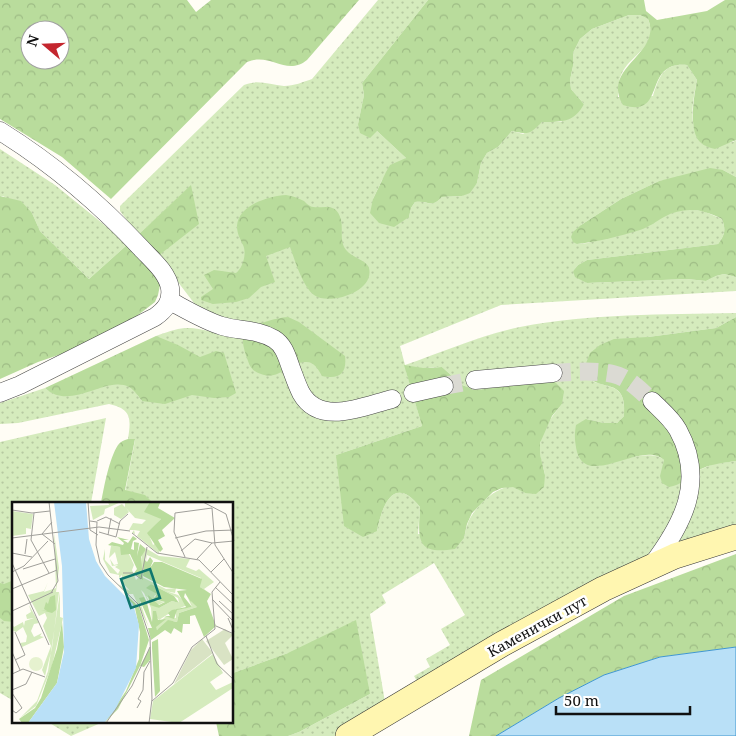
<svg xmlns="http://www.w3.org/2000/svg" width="736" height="736" viewBox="0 0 736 736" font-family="'Noto Serif',serif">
<defs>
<pattern id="grass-dots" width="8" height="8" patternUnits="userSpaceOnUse" patternTransform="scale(1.25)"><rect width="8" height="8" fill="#d5ebbd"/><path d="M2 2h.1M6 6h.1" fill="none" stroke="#b6c8a1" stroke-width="1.8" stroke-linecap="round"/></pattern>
<pattern id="forest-crowns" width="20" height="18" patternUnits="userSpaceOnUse" patternTransform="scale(1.25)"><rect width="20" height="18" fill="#b9dc9c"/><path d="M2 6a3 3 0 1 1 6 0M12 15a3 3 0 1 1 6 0" fill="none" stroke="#9ebc85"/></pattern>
</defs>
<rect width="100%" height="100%" fill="#fffdf5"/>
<g fill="url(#grass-dots)" fill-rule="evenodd">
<path d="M378,0H428L362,83L364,95L358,124L377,131L406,158L382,180L373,199L409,217L411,208L415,202C428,200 431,209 442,197L462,196L477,183L481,163L487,153L498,147L512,131L523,134L542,122H561L584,104L571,89L570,80L573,66V53L580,39L592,29L629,15H640L648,19C659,46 631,54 622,73C618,81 618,88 618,97L653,96C659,76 664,63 687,65L697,80C693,100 686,133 706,146L733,142L736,140V177L723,170L659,181L621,199L581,225L577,244L588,243L682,209L703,211L722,219C726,230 725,235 718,244L587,260L578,265L573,271L587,283L687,279L706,281L716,276L724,274L736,277V291L501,305L400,346L405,365C443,352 481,335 520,327C591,313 664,315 736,313V317L716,328L648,337L583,371C595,395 628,373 624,416L617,423H604L586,419L599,466C616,462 651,448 664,460L663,469L697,471L713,464L736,461V528L418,683L414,676L430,667L426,659L450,645L441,629L465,615L434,563L382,595L386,603L370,614L385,702L337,736H288L299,732L370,694L288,653L233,673L232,503H123L135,440L128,439C131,419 132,409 109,404L18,423L0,424V403L45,388C68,409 107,376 129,386C135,389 137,396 142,401L156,336C184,326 187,326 217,333L158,256L191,186L138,235L120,211V206L244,85C257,79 270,85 284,86C294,86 303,82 312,79ZM433,367H442L462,385L476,390L526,384L562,404C551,417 537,437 540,455C541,462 544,468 545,475L525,493C521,491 517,488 514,487C499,484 479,504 472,515C467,522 466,530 464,538L418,534L420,507C394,474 382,505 377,531L336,455L422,426L406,371Z"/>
<polygon points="0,149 55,185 128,244 89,279 40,231 32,213 3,196 0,196"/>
<polygon points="106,418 91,503 14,503 14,701 0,693 0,442"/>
<polygon points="48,722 103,722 71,736"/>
</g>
<g fill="url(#forest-crowns)" fill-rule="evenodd">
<path d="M0,0H187L196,12L211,0H359L307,60C286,77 271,52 247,62L111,199L62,157L0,119ZM30,30H60V60H30Z"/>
<path d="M428,0H644L646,11L657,20L707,11L725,0H736V140L715,149C710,148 704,146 700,142C688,130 694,96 697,80L687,65C641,61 668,119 623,105C600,67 663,54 648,19L640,15H629L592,29L580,39L573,53V66L570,80L571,89L584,104C574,123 561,122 542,122C530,134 529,135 512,131L498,147L487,153L481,163L477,183L470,193L462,196L442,197C431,209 429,200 415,202L411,208L409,217L394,227L379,223L370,213L373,199L386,172L390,165L406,158L377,131L370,138L360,133L358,124L364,95L362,83Z"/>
<path d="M710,168L723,170L736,177V277L724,274L716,276L706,281L687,279L587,283L575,277L573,271L578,265L587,260L718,244C725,235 726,230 722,219C703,209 684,206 664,217C657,221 649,227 640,230C620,236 598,242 577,244L573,242L571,237L573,232L581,225L621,199L659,181Z"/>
<polygon points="191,185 199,224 158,256 138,235"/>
<path d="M286,195C293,196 298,198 304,201C306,203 308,205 310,206C320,211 336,199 341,220C343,229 340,238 344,247C350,258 366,259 369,268C375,292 329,306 314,295C302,286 295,260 290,247L266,256L275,282L261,287L249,298L236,302L213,304L201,300V297L213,289L204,275L214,270L236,273C243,268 247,253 243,245C240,238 237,234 237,226C238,205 269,196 286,195Z"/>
<polygon points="0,196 21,201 32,213 40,231 89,279 128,244 161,280 158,295 155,302 125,325 82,347 38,362 0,379"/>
<path d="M288,317L299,322L345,356C347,373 340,380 322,376C318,369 314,361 305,362C288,363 279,381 261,374C254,372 250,368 248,361C245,352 241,343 244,334C258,323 270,319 288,317Z"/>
<path d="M736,317V461C722,463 709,464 697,471C687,478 681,485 669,487L662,483L660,476L664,460C642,439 588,489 577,452C575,442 574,436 576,425L586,419L604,423H617L624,416C628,373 596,395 583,371L590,353L600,345L614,339L648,337L716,328Z"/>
<path d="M156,336L178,345L200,357L216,351L224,353L236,393L229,397L214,398L192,395L165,404L142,401C138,397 135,390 129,387C106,375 70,412 45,388Z"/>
<path d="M404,365L423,368L442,367L462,385L476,390L553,380L564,391L562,404L552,416L540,443V454L545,475L544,487L536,494L525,493L513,487L502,488L493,492L472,513L467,524L464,538L455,549C416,555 418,540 420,507C394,474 382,505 377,531L363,537L344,526L336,455L422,426Z"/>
<path d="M128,439H135L125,490L145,495L153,503H101C104,487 109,459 118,445C120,442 124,440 128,439Z"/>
<polygon points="736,554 736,647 660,657 604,675 559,698 496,736 469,736 481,680 624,596"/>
<polygon points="14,580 14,622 4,621 0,618 0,583 4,584"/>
<polygon points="356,620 370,694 299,732 288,736 219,736 216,722 232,722 233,673 288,653"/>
</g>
<polygon fill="#b9e0f7" stroke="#3f96cf" points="736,647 736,736 496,736 559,698 604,675 660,657"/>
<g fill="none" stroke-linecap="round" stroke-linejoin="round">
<g stroke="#dbdad3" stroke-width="18" stroke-dasharray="18 9" stroke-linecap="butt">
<path d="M553,373C572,372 594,370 613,374C628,377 641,391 652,401"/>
<polyline points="444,386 475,380"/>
</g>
<g stroke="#444" stroke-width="19">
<g id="minor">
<path d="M0,131C53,164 99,203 141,248C152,260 167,272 170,288C172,302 165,310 155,317L20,385L0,393"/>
<path d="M170,301C185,309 205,321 222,326C239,331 257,329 274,339C284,345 287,357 291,368C294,376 297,385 301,393C320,427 364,406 392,399"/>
<polyline points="475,380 553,373"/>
<polyline points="413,393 444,386"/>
<path d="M652,565C683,524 706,481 678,430C672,419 661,410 652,401"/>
</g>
</g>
<g stroke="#333" stroke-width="26">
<polyline id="secondary" points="348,736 502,644 603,589 675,556 736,537"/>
</g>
<use href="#minor" stroke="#fff" stroke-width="18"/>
<use href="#secondary" stroke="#fff6b0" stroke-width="25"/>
</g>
<g text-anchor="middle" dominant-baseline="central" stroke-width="5" stroke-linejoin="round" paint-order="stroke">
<g font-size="14" fill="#111" stroke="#fff">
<text transform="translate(537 626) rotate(-29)">Каменички пут</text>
</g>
</g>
<g transform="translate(12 502)">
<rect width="221" height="221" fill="#fffdf5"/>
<path d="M96,0H109L93,7L92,12L81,18L78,4L97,3ZM113,0H138L136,6L149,17L139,28L142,31L137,33L141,43L144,41L147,45V52L125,34L128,29L122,28L123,32L120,31L122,28H117L121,21L130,22L134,18L123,16L114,6L117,10L109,17L102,13V6L110,2L113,5ZM0,9L21,12L19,27L14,26V32L0,34ZM42,31L47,66L44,90H47L40,146L33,174L30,168L39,144L31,124L35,116L33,111L27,114L16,93L32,89L36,80L32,90L44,86ZM96,43L108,45L110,51L117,52L122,63L120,68L124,78L128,74L130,50L135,47L147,54L178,57L174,65L184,69L187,67L202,80L192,87L197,91L188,85L189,76L135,53V60L134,50L130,75L154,87L164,86L163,91L154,89L166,93L175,103L166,107L180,105L174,92L185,105L167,111L165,120L161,119L145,128L143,125L154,114L164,116V107L147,118L141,111L140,120L139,106L132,91L129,88L135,101L129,96L128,100L137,126L121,92H115L106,82L118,89L110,80V73L107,76V73L98,71L91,57L93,47V58L106,72L108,68L103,65L106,63L100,64L98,57L102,63L106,62L103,50L97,56L99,44ZM139,82L166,96L167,101L160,99L147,106L138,101L134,94L146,103L152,100L144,98L142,94L146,92L135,86ZM48,90V115L51,116L40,164L24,204L8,216L25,199L36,169ZM17,103L27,121L22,122L19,129L22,135L30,131L28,134L32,135L10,145L8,141L14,140L15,134L11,125L4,130L0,128V122L2,125L11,120L12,124L13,119L22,116L15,117L14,113L19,110ZM201,152L211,171L198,180L204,188L221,180V186L167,221L138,217L141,199Z" fill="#d5ebbd" fill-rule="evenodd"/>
<path d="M138,0L148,1L146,6L163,16L150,28L153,34L146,38L151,47L148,50L135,31L149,17L132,10ZM121,34L125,37L121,39L119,47L122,48V40L127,41L125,54L128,42L134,47L129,55L131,78L122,71L125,67L118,52L109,53L108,45L96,43L100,40L111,43L112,41L105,35L117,38H111L116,41ZM138,55L141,59L138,66L142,60H150L190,77L188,85L199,92L195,99L204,124L192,135L183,113L178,114V122H171L170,131L162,126L159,132L153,128L139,138L136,126H140L127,96L132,95L135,101L140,120L141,109H144L146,118L154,117L144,125L145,128L156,118L165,120L167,111L185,105L179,99L180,93L179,100L173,91L172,95L180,105L165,108L162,117L153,114H158L156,111L160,108L174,105L165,89L175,88L152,85L131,74L132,57L135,60ZM139,82L162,94L167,101L160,99L147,106L138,103L136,93L147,103L153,100L142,97L145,92L134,86ZM43,93L44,108L40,111L29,108L35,109L32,107L34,100L36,102L38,95ZM117,95L127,105L137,138L128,164L138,146V158L132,165L128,164L106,207L92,221L114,189L127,157L128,130L123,106L114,96ZM50,120L52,145L45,181L16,221H10L7,217L23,206L29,196L45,147ZM146,137L148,189L143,195L140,146V140Z" fill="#b9dc9c"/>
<path d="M213,127L221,133L213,141L221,157L212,163L194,139ZM190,137L201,151L162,182L179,148Z" fill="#d9e3c4"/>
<path d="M17 162a7 7 0 1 1 14 0a7 7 0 1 1-14 0Z" fill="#e6f2cf"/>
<path d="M42,0H74L77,37L84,59L93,74L121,102L127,123L124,166L103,208L92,221H16L45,181L52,150L50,64Z" fill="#b9e0f7"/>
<path fill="none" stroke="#a09f9a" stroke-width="1" d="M37,0L46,79L39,91M76,0L78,28L86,33M191,0L214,12L222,39M0,8L20,11L38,9M22,11L19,38L37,71M78,19L85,20L84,43L88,61L96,73L127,103L138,136L140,197L137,221M85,19L94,15L108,22M87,30L104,35L108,19L116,12M120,31L145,51L187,58L222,94M30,32L40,20M30,32L43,42M96,33L99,16M0,36L87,25L118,29M163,36L194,29L222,28M169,49L183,37L200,41M0,51L20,55M13,52L15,37M173,55L162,30L163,11L200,6L203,43L222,72M185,57L200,41L222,39M0,61L37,143M11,67L43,57M0,70L12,64L36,39M199,70L212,57M111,71H121L129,77L135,45M203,85L222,103M0,87L45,68M200,97L222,120M207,99L222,113M0,109L41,90M216,116L222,130M204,124L222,132M3,130L13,153L3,158M194,134L205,162L222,178M0,150L8,168M0,172L11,167L33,175M0,188L14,182L20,170M0,191L10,206L4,211L0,208M140,199L161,181L180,145L203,127L200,90L208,80M125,206L129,199L126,197L131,188L132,170L138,159M94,221L120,184L138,145"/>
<path fill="#0f766e" fill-opacity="0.15" stroke="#0f766e" stroke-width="2.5" d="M138,67L148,96L119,106L109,77Z"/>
<rect width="221" height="221" fill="none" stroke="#111" stroke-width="2.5"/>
</g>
<g transform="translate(45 45) rotate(289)"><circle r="24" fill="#ffffff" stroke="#a0a0a0"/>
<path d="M0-4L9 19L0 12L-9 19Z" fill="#c4262e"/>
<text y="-8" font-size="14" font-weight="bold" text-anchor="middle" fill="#111111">N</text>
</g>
<path d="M556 706v8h134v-8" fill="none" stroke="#111111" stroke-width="2.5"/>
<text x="564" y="706" font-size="15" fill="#111111" stroke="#ffffff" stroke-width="4" paint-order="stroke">50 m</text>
</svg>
